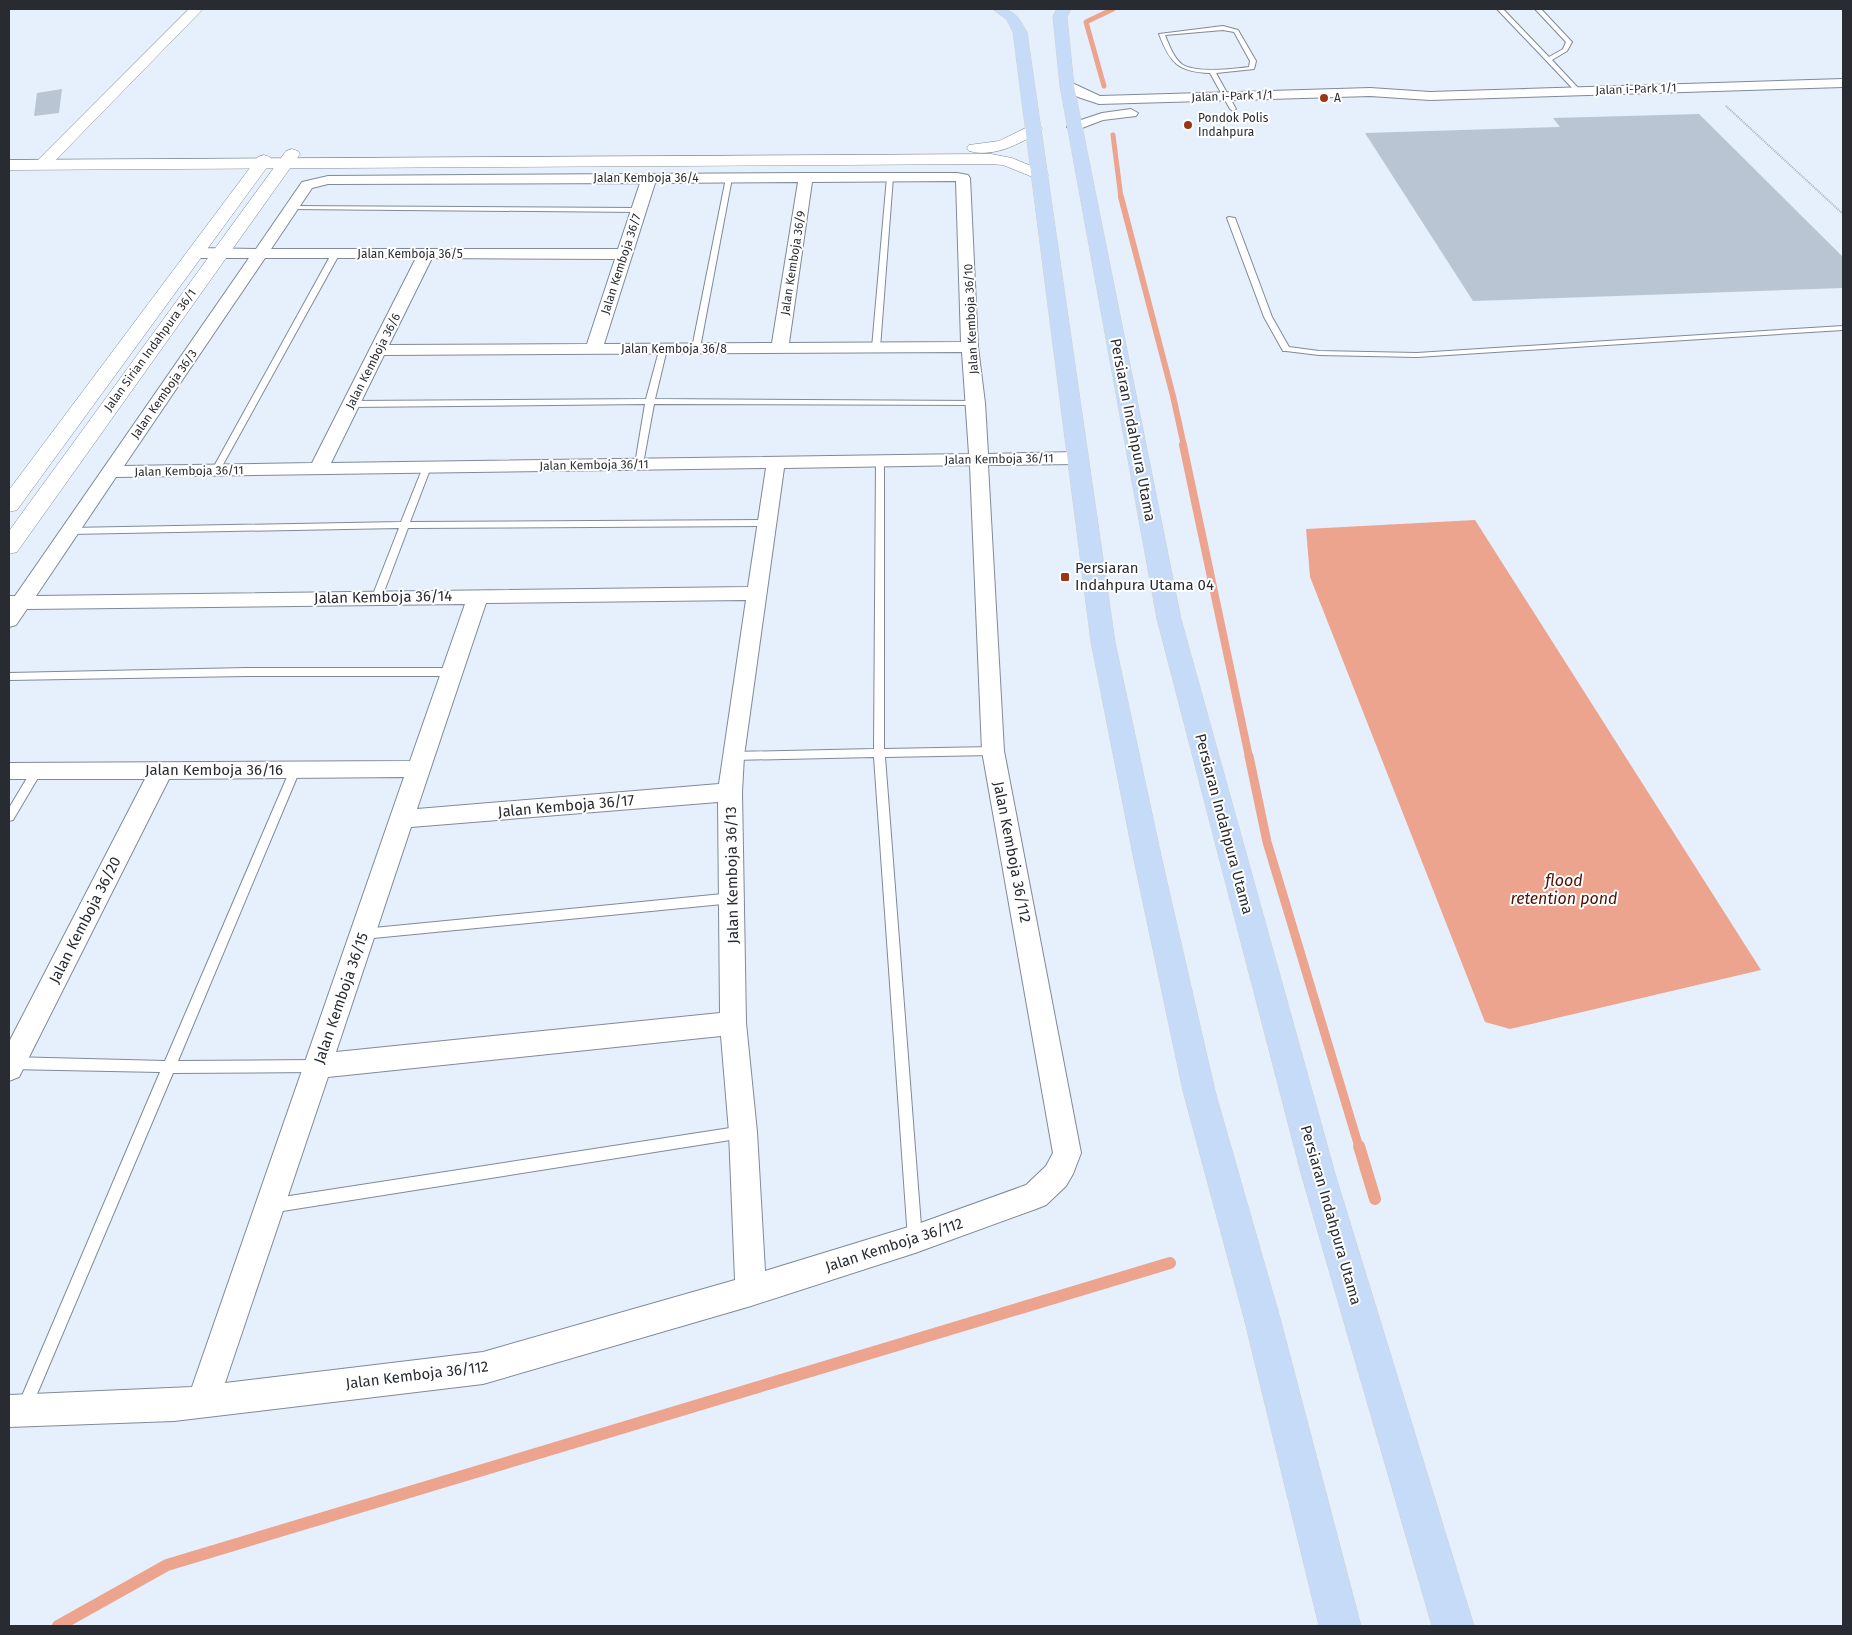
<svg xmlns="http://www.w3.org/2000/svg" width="1852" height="1635" viewBox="0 0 1852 1635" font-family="'Fira Sans',sans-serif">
<rect width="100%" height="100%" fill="#e6f0fc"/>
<polygon fill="#eda48e" points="1475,520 1761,970 1510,1029 1485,1022 1310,577 1306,529"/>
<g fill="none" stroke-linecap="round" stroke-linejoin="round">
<g stroke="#eda48e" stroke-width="5">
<polyline points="1104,86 1086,22 1113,9"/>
<polyline points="1113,135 1121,198"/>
</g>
<polyline stroke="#eda48e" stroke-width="6" points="1121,197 1173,396 1184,446"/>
<polyline stroke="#eda48e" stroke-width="8" points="1183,445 1249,757"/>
<polyline stroke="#eda48e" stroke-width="9" points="1249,756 1267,842 1359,1147"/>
<g stroke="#eda48e" stroke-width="12">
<polyline points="1359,1146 1375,1199"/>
<polyline points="58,1626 167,1565 1170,1263"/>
</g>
</g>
<g fill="#bac5d4">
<polygon points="62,89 59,113 34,116 37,93"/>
<polygon points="1699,114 1843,257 1843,288 1473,301 1365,133 1560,127 1553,118"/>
</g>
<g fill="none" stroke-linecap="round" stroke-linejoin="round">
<g stroke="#7f8a98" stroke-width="2">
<g id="service">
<polygon points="1497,9 1503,9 1549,57 1563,49 1566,42 1535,9 1541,9 1572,42 1567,51 1552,60 1580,90 1580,92 1576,92"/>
<path d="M1223,26L1238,30L1256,61L1254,69L1216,73L1236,109L1233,111L1230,109L1210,73C1178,72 1170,63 1159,34ZM1223,30L1234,32L1250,61L1249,67C1234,69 1197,73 1183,65C1174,59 1169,45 1165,35Z"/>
<polygon points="890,175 893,177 880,348 876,350 872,348 887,177"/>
<polygon points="729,176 732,178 700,348 696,350 692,348 726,178"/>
<polygon points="292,206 639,208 642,210 639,212 290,209 290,207"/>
<polygon points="1229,217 1235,218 1272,317 1289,347 1319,351 1417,353 1843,326 1843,330 1417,357 1319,355 1286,351 1283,351 1264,317 1227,218"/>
<polygon points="333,251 340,253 220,470 216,473 213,472 212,470"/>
<polygon points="660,347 667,349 655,399 976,401 980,403 976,405 654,404 643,464 639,467 635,464 645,404 351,407 347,404 351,401 646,399"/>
<polygon points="880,458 884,461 884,749 993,747 998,751 993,755 885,757 922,1239 920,1244 915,1246 910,1244 908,1239 874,757 733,760 728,756 733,752 874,749 876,461"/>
<polygon points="427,464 431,467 410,522 767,520 772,523 767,526 408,528 382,597 377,600 372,597 399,528 69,534 64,531 69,528 401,522 423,467"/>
<polygon points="246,668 452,668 457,672 452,676 246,676 9,680 9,673"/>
<polygon points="295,766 300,770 178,1061 317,1060 322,1062 324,1066 322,1070 317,1072 173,1073 29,1413 24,1416 19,1413 16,1408 19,1403 160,1072 9,1069 9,1057 165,1061 290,770"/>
<polygon points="37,767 42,771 13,820 9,821 9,808 33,768"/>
<polygon points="733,893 737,895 739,898 737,901 733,903 363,939 359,937 357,934 359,931 363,929"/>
<polygon points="743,1126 748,1128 750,1132 748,1136 743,1138 270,1213 265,1211 263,1206 265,1201 270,1199"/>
</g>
</g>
<g stroke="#7f8a98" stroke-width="2">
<g id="minor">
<polygon points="1843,79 1843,87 1430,100 1370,96 1099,104 1078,97 1061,86 1067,82 1072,83 1100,96 1370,88 1430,92"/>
<polygon points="1131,109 1138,113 1136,116 1103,120 1074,131 1067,127 1069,124 1102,113"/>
<path d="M806,173H957L968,175L970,178L978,347L985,403L988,454L1077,452L1084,454L1086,458L1084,462L1077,464L988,465L1004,751L1081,1153L1073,1174L1066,1186L1046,1205L1036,1209L915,1253L751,1306L483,1384L174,1421L9,1427V1395L192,1387L404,777L169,779L19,1077L9,1081V1042L145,779H9V763L410,761L465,604L27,609L16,625L9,627V596H15L249,258H196L191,256L188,253L191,250L196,248L256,249L302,182L328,176ZM956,181L961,342L789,343L812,182ZM798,182L772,343L604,344L655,183ZM640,183L618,249H271L312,188L328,184ZM265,258H416L312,463L124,466ZM432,258L615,259L587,344L389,345ZM962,352L969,454L331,463L384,355ZM970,465L982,751L1053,1153L1046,1166L1026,1185L915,1225L765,1271L757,1132L746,1023L742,792L744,756L784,468ZM766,468L748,587L36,596L116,477ZM746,600L719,784L417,809L486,603ZM718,802L720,1013L336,1052L411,827ZM721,1036L729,1132L735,1280L483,1352L225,1383L328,1077Z"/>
</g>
</g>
<g stroke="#7f8a98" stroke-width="1">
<g id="tertiary">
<polygon points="189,9 203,9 48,168 36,168 34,165 36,162"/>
<polygon points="292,149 298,151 300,154 298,157 17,552 9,554 9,531 286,151"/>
<polygon points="264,155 270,157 272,160 270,163 17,510 9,512 9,490 258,157"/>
</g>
</g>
<g stroke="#7f8a98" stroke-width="1">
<g id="secondary">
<path d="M1034,124L1040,126L1042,129L1040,132C1018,144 995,158 969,151L967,148L969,145L999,141Z"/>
<polygon points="991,154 1012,158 1046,172 1048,175 1046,178 1040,180 1003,165 991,164 9,170 9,160"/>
</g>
</g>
<g stroke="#d0d1d2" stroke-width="1">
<g id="primary">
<path d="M993,9C1014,8 1017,15 1027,32L1115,642L1162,860L1215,1091L1280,1318L1361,1626H1319L1244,1318L1183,1091L1134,860L1091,642L1013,32L1007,20Z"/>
<polygon points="1057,9 1071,9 1067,17 1074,86 1181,619 1336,1177 1474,1626 1432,1626 1302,1177 1157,619 1060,86 1053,17"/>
</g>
</g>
<polyline stroke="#a9b1bb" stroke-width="2" stroke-dasharray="1 1" stroke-linecap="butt" points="1726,106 1843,214"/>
<use href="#service" fill="#fff" fill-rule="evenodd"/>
<use href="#minor" fill="#fff" fill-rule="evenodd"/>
<use href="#tertiary" fill="#fff" fill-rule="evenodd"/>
<use href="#secondary" fill="#fff" fill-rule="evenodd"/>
<use href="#primary" fill="#c5dbf8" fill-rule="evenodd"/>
</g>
<g fill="#9c3515" stroke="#fff" stroke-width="2">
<circle cx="1324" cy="98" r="5"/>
<circle cx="1188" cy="125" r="5"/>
<rect x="1060" y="572" width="10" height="10" rx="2.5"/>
</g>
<g text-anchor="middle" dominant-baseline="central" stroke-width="4" stroke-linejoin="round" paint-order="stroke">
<g font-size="12" fill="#282c32" stroke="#fff">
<text transform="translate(1636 89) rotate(-2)">Jalan i-Park 1/1</text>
<text transform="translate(1232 96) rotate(-2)">Jalan i-Park 1/1</text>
<text x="646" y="178">Jalan Kemboja 36/4</text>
<text x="410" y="254">Jalan Kemboja 36/5</text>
<text transform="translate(793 263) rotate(-81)">Jalan Kemboja 36/9</text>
<text transform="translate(621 264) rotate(-72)">Jalan Kemboja 36/7</text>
<text transform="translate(971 319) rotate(-93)">Jalan Kemboja 36/10</text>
<text x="674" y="349">Jalan Kemboja 36/8</text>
<text transform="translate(150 350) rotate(-54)">Jalan Sirian Indahpura 36/1</text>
<text transform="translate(373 361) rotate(-63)">Jalan Kemboja 36/6</text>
<text transform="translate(164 394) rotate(-55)">Jalan Kemboja 36/3</text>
<text transform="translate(999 459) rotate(-1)">Jalan Kemboja 36/11</text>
<text transform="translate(594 465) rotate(-1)">Jalan Kemboja 36/11</text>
<text transform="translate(189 471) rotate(-1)">Jalan Kemboja 36/11</text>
</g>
<g font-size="12" fill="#282c32" stroke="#fff" text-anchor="start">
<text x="1334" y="98">A</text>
<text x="1198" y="118">Pondok Polis<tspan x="1198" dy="14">Indahpura</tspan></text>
</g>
<g font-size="15" fill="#282c32" stroke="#fff">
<text transform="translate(1133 430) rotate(79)">Persiaran Indahpura Utama</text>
<text transform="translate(383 597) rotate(-1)">Jalan Kemboja 36/14</text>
<text x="214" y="770">Jalan Kemboja 36/16</text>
<text transform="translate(566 806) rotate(-5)">Jalan Kemboja 36/17</text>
<text transform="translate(1224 824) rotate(75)">Persiaran Indahpura Utama</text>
<text transform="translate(1012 852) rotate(79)">Jalan Kemboja 36/112</text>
<text transform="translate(732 875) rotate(-91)">Jalan Kemboja 36/13</text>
<text transform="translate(85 920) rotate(-63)">Jalan Kemboja 36/20</text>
<text transform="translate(341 998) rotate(-71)">Jalan Kemboja 36/15</text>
<text transform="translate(1331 1215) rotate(74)">Persiaran Indahpura Utama</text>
<text transform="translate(894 1245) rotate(-18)">Jalan Kemboja 36/112</text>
<text transform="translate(417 1375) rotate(-7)">Jalan Kemboja 36/112</text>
</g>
<g font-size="15" fill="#282c32" stroke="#fff" text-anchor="start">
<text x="1075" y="568">Persiaran<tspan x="1075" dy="17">Indahpura Utama 04</tspan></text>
</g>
<g font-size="16" font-style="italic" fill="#501000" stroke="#fff">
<text x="1564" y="880">flood<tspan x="1564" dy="18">retention pond</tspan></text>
</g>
</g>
<rect width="1852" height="1635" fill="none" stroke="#282c32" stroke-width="20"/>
</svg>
